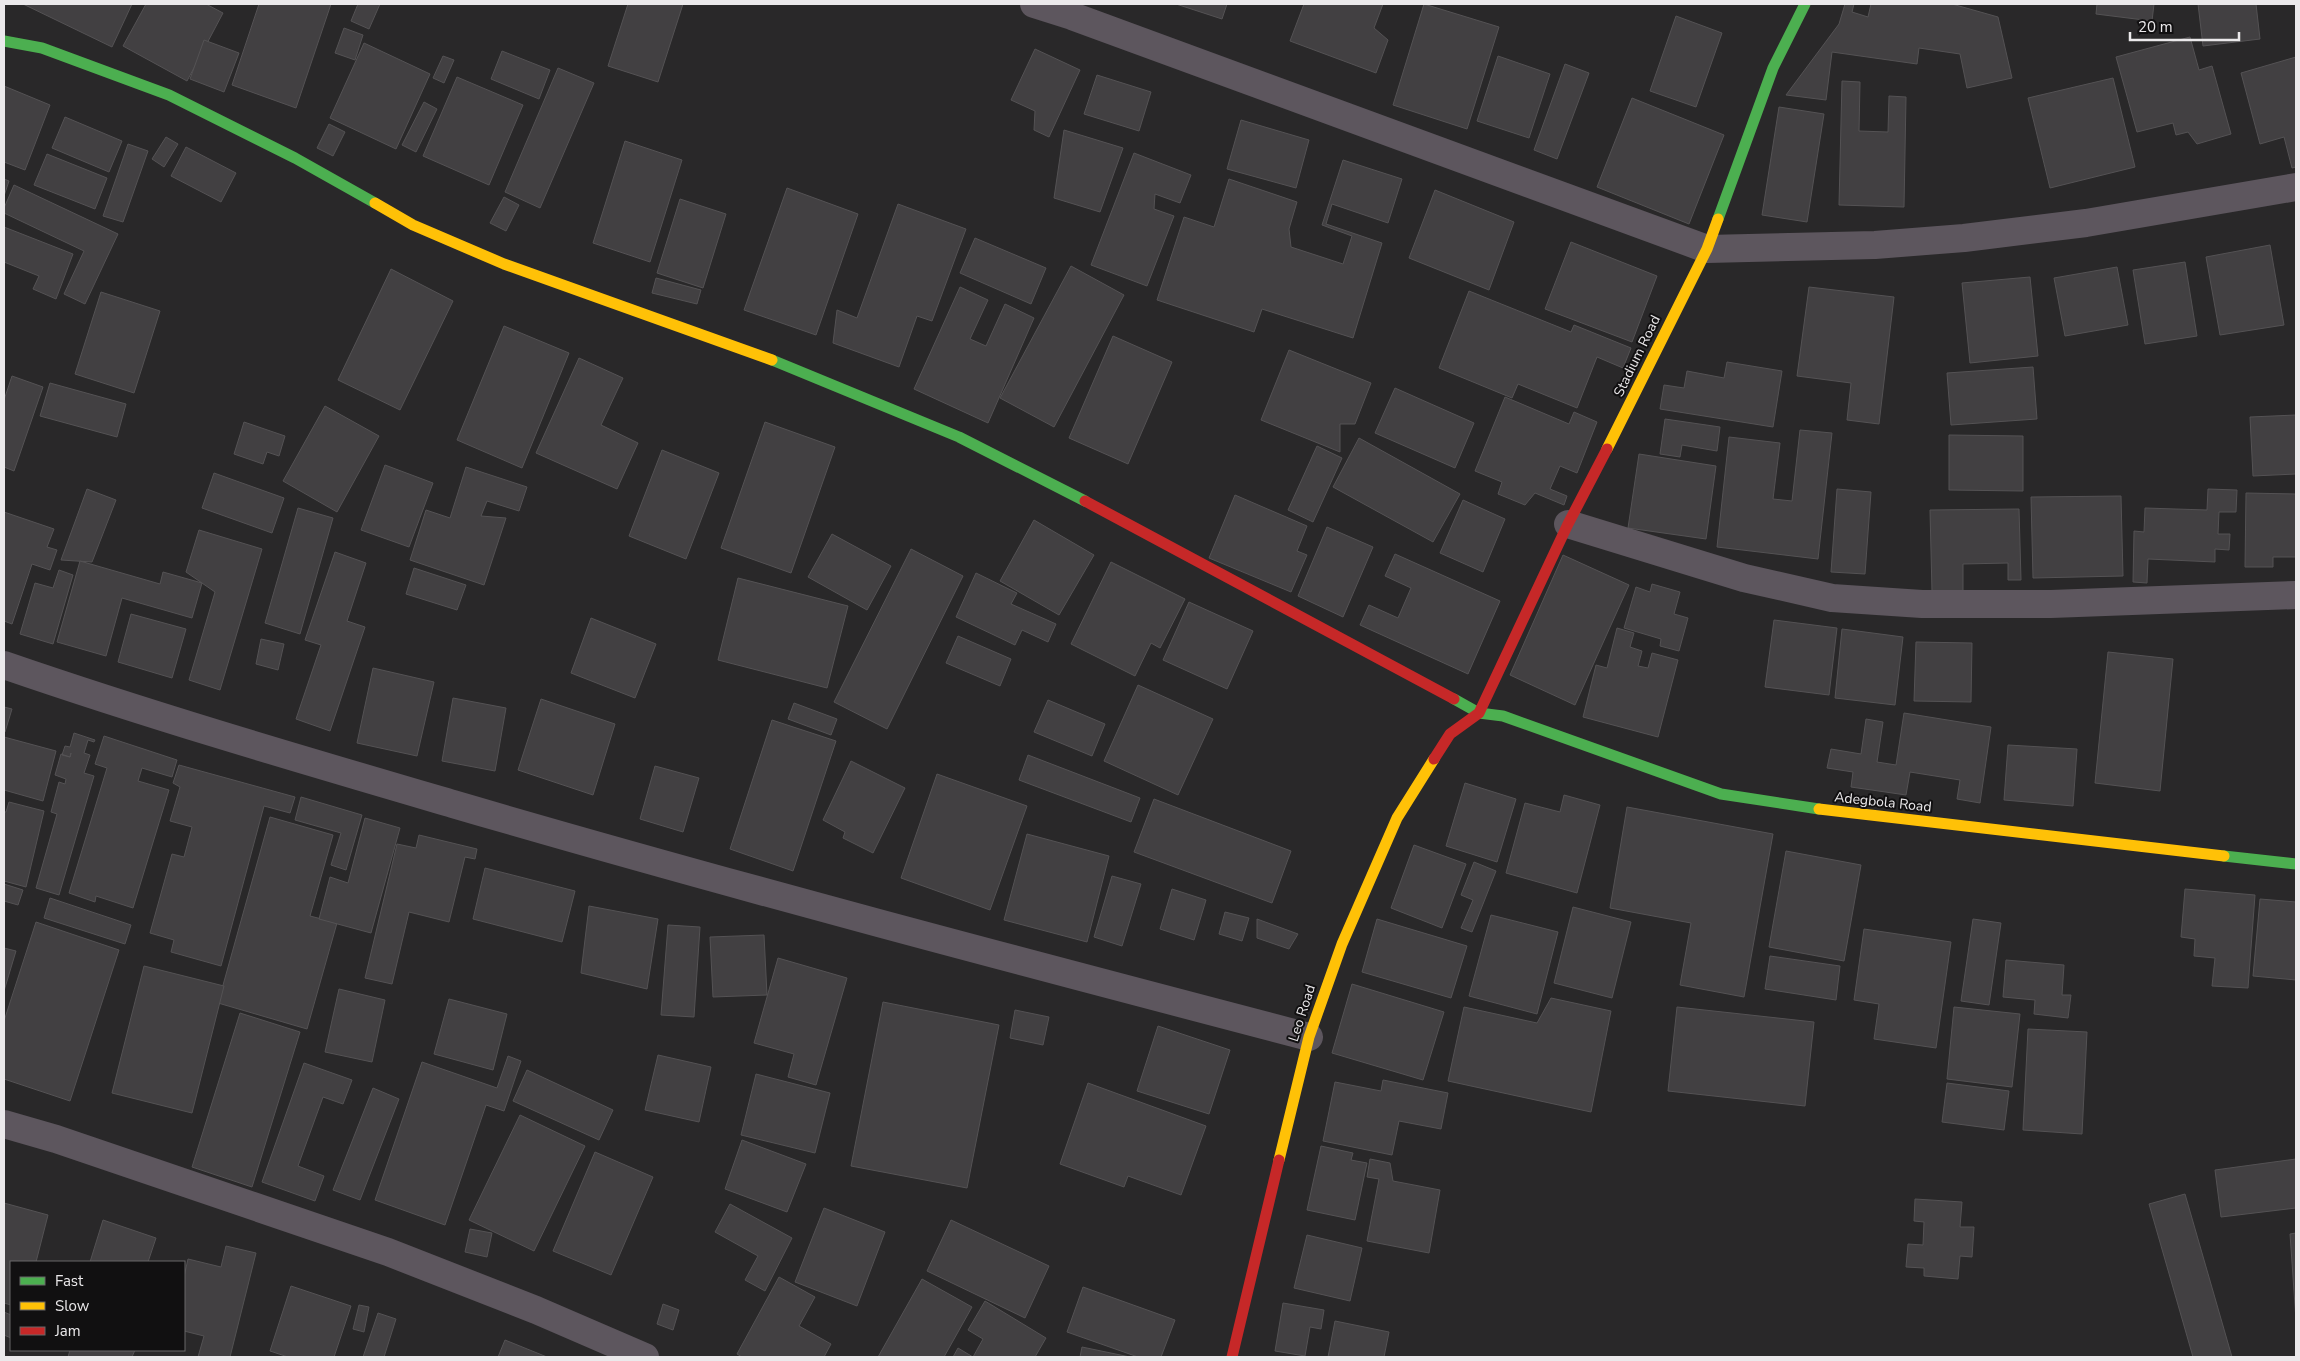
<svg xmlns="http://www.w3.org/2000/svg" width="2300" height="1361" viewBox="0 0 2300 1361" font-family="'Nunito Sans',sans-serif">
<rect width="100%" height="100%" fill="#292829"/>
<g fill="#424042" stroke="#545254">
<polygon points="23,4 132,4 112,47"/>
<polygon points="146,4 206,4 223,13 187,81 123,46"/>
<polygon points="259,4 331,4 296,108 232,85"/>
<polygon points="358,4 380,4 369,29 351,21"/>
<polygon points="628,4 683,4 658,82 608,66"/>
<polygon points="1176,4 1227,4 1222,19"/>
<polygon points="1304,4 1383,4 1374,28 1388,40 1376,73 1290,41"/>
<polygon points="1424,4 1499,27 1467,129 1393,105"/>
<polygon points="1845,4 1854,4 1852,12 1868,17 1871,4 1952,4 1998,17 2012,78 1967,88 1960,54 1919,48 1917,64 1832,52 1826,100 1786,95 1839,24"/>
<polygon points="2097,4 2154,4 2152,21 2096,14"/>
<polygon points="2198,4 2256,4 2260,39 2203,46"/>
<polygon points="1676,16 1722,33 1696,107 1650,91"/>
<polygon points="344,28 363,35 355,60 335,53"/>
<polygon points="2190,37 2199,70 2212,66 2231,134 2197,144 2188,132 2176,135 2173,123 2137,132 2116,57"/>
<polygon points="204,40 239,53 224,92 190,79"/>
<polygon points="364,43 430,74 396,149 330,118"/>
<polygon points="1035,49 1080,70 1049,137 1034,130 1035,111 1011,100"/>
<polygon points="502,51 550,70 539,99 491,79"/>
<polygon points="443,56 454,60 444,83 433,78"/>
<polygon points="1498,56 1550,74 1529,138 1477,121"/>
<polygon points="2296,57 2296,167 2292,168 2284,137 2260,144 2241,73"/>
<polygon points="1565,64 1589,73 1557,159 1534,150"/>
<polygon points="558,68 594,83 540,208 505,192"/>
<polygon points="1097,75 1151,92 1139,131 1084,114"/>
<polygon points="457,77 523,105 489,185 423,156"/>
<polygon points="2113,78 2135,167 2050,188 2028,98"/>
<polygon points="1842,81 1860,82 1859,131 1888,132 1889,96 1906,97 1904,207 1839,205"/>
<polygon points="4,86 50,105 25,170 4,162"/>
<polygon points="1632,98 1724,135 1689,224 1597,187"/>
<polygon points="424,102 437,109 416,152 402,145"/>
<polygon points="1779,107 1824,114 1807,222 1762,215"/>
<polygon points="65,117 122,141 109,172 52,148"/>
<polygon points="1241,120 1309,140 1296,188 1227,169"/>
<polygon points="329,124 345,132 333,156 317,148"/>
<polygon points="1064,130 1123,148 1100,212 1054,198"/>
<polygon points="166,137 178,144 164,167 152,159"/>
<polygon points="625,141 682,160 650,262 593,243"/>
<polygon points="128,144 148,151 123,222 103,216"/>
<polygon points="186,147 236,173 221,202 171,176"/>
<polygon points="1134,153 1191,175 1180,203 1155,194 1154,209 1174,216 1147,286 1091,265"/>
<polygon points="47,154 107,178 95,209 34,185"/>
<polygon points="1343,160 1402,179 1388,223 1332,204 1326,224 1382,243 1353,338 1262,309 1254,332 1157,300 1184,217 1214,227 1229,179 1297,202 1289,229 1291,247 1343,264 1352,236 1322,225"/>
<polygon points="4,179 9,181 4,196"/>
<polygon points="14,185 118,234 85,304 64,294 84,251 4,213 4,208"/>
<polygon points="787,188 858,214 816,335 744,310"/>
<polygon points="1435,190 1514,222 1489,290 1409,258"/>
<polygon points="504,197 519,205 506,231 490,223"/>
<polygon points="680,199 726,214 703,288 657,273"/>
<polygon points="898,204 966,229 932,321 917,316 899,367 833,343 837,310 857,318"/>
<polygon points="4,227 73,254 56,299 33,289 39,276 4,262"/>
<polygon points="975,238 1046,268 1031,304 960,273"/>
<polygon points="1571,242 1657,276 1632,342 1545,309"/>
<polygon points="2270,245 2284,325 2220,335 2206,257"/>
<polygon points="2185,262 2197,336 2145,344 2133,270"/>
<polygon points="1071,266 1124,295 1054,427 1000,398"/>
<polygon points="2117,267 2128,325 2065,336 2054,278"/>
<polygon points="391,269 453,301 400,410 338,380"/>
<polygon points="2030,277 2038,356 1970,363 1962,283"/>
<polygon points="656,278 701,290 697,304 652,293"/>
<polygon points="960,287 988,300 970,339 986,346 1005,304 1034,318 988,423 914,389"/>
<polygon points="1809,287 1894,297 1879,424 1847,420 1851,383 1797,376"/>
<polygon points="1469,291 1571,332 1574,325 1631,348 1623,368 1597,357 1577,408 1518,384 1512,398 1439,368"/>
<polygon points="101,292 160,311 134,393 75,374"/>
<polygon points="504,326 569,353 522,468 457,440"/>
<polygon points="1113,336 1172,362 1128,464 1069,438"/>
<polygon points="1289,350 1371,383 1355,424 1340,424 1340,452 1261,420"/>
<polygon points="579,358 623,378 601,425 638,443 617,489 536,453"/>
<polygon points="1727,362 1782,371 1773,427 1660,409 1664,385 1684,388 1687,371 1724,378"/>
<polygon points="2033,367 2037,419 1951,425 1947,373"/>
<polygon points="12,376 43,387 14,471 4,467 4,400"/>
<polygon points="50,383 126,404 117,437 40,416"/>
<polygon points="1395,388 1474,423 1455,468 1375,433"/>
<polygon points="1505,397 1569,424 1574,412 1597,422 1577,473 1560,466 1550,489 1567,496 1564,505 1535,493 1525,505 1498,494 1502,482 1475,471"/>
<polygon points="325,406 379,436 337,512 283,481"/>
<polygon points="2296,415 2296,474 2253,476 2250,417"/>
<polygon points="1665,419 1720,427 1717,451 1682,445 1680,457 1660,454"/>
<polygon points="244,422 285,436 279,456 267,452 263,464 234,454"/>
<polygon points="765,422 835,447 791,573 721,548"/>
<polygon points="1800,430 1832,433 1818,559 1717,547 1729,437 1780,443 1773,499 1792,501"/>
<polygon points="1949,435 2023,436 2023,491 1949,490"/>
<polygon points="1359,438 1460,494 1433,542 1333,487"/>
<polygon points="1317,446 1342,458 1313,522 1288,510"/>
<polygon points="662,450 719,473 686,559 629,536"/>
<polygon points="1639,454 1716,466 1706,539 1628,528"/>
<polygon points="385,465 433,483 409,547 361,530"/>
<polygon points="466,467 527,487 519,511 487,501 481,516 506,518 484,585 410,560 426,510 450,518"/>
<polygon points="214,473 284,498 272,533 202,508"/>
<polygon points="87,489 116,500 92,562 61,560"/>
<polygon points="1837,489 1871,492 1865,574 1831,572"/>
<polygon points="2208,489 2237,490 2236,512 2219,512 2218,534 2230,534 2229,550 2215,549 2215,562 2148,559 2147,583 2133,582 2134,531 2144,532 2145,508 2207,510"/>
<polygon points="2246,493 2296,494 2296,557 2273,557 2273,567 2245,567"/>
<polygon points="1235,495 1307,526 1297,551 1307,555 1291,592 1209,558"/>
<polygon points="2121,496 2123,576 2033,578 2031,497"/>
<polygon points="1463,500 1505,519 1483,572 1440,553"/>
<polygon points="298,508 333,518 300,634 265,623"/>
<polygon points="2019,509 2021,580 2008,580 2008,563 1963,564 1963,591 1932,592 1930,510"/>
<polygon points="4,512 54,529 47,547 57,550 50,570 32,564 12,624 4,621"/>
<polygon points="1034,520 1094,555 1059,615 1000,581"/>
<polygon points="1327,527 1373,547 1343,617 1298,596"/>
<polygon points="199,530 262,549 220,690 189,680 215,592 186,572"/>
<polygon points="832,534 891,566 867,610 808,577"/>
<polygon points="911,549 963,576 887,729 834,702"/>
<polygon points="335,552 366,563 347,621 365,627 330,731 296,719 321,645 305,640"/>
<polygon points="1395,554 1500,601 1468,674 1360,625 1369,605 1398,618 1411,588 1385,576"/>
<polygon points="1563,555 1629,585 1575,705 1510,675"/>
<polygon points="80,561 160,584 163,572 202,583 192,618 122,598 106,656 57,642"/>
<polygon points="1111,562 1185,599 1160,648 1151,643 1135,676 1071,644"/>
<polygon points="414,568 466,585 457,610 406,594"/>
<polygon points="59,570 73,575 53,644 20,634 35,583 53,588"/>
<polygon points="976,573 1017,593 1011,604 1056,624 1048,642 1022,630 1015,645 956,617"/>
<polygon points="738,578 848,606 827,688 718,660"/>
<polygon points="1652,584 1680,592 1674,614 1688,618 1679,651 1660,646 1661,639 1624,628 1636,587 1650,592"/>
<polygon points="1189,602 1253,631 1227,689 1163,660"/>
<polygon points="131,614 186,629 172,678 118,662"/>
<polygon points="591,618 656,644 635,698 571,673"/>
<polygon points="1774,620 1837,628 1829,695 1765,687"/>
<polygon points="1617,628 1634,633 1630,647 1642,651 1638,666 1648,668 1652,653 1678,660 1658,737 1583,717 1596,665 1607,668"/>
<polygon points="1842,629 1903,637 1895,705 1835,698"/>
<polygon points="958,636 1011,659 1000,686 946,663"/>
<polygon points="261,639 284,644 278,670 256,664"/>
<polygon points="1916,642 1972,643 1971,702 1914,701"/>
<polygon points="2108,652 2173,659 2160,791 2095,783"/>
<polygon points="373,668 434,682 417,756 357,743"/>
<polygon points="1138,685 1213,719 1178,795 1104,761"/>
<polygon points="453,698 506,708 495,771 442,761"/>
<polygon points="541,699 615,724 593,795 518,770"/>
<polygon points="1048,700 1105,724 1092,756 1034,732"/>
<polygon points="794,703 837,719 831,735 788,719"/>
<polygon points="4,707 12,709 5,732 4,732"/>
<polygon points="1904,713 1991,727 1980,803 1957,799 1960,780 1910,772 1906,795 1851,787 1853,772 1827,768 1831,749 1861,754 1866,719 1883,722 1877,762 1896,765"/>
<polygon points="772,720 836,741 793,871 730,849"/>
<polygon points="74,733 95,740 94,742 88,740 84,753 90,755 84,773 94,776 59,895 36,888 57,814 51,812 59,782 65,784 66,779 55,775 61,754 70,757 71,753 70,757 62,755 65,746 70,747"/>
<polygon points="104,736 177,760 172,777 142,768 138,781 169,790 133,908 96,896 95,902 69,893 107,768 95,764"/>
<polygon points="4,737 56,751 43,801 4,790"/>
<polygon points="2008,745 2077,749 2073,806 2004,800"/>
<polygon points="1028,755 1140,798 1131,822 1019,780"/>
<polygon points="851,761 905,788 873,853 843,838 845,832 823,820"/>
<polygon points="179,765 295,797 290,813 264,806 221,966 171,952 174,940 150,933 172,854 184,857 192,827 170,821 180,787 173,783"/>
<polygon points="655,766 699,778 683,832 640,819"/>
<polygon points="937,774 1027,806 990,910 901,878"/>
<polygon points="1465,783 1516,799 1497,862 1446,846"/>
<polygon points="1564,795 1600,805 1577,893 1506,873 1525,803 1560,812"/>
<polygon points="301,797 362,815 346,870 331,865 341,833 295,820"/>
<polygon points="1154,799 1291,851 1272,903 1134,852"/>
<polygon points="9,802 44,811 26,887 4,881 4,812 6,812"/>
<polygon points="1627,807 1773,834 1744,997 1680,985 1691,923 1610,908"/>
<polygon points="270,817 333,835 310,916 337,923 307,1029 218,1003"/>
<polygon points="365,818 400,828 371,933 319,919 330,877 348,883"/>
<polygon points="1027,834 1109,856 1087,942 1004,920"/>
<polygon points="419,835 477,849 475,859 465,857 449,922 409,912 392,984 365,978 397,844 416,848"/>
<polygon points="1414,845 1466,864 1442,928 1391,908"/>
<polygon points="1786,851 1861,865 1844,961 1769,947"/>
<polygon points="1474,862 1496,871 1472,932 1461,928 1473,900 1461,895"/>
<polygon points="485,868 575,891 562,942 473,919"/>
<polygon points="1112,876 1141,884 1122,946 1094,937"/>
<polygon points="4,884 23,890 18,905 4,901"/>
<polygon points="1172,889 1206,900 1194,940 1160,929"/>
<polygon points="2185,889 2255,895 2248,988 2212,986 2215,958 2194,956 2195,939 2181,937"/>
<polygon points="50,898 131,925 125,944 44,918"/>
<polygon points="2260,899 2296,902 2296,980 2253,976"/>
<polygon points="589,906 658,919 647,989 581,973"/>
<polygon points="1573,907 1631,922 1612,998 1554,983"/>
<polygon points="1225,912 1249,918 1242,941 1219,934"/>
<polygon points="1491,915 1558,932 1537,1014 1469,996"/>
<polygon points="1257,919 1298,934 1289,949 1257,938"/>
<polygon points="1377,919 1467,946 1451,998 1362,972"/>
<polygon points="1973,919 2001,923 1989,1005 1961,1001"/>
<polygon points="36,922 119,950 70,1101 4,1079 4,1021"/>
<polygon points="668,925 700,927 694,1017 661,1015"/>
<polygon points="1864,929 1951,942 1936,1048 1874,1039 1879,1004 1854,1000"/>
<polygon points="764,935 767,995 713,997 710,937"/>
<polygon points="4,948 16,951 4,991"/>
<polygon points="1770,956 1840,966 1836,1000 1765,989"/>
<polygon points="778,958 847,978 816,1085 788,1077 794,1054 754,1043"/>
<polygon points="2006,960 2064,965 2062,995 2071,995 2068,1018 2034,1014 2035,1000 2003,997"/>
<polygon points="144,966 224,986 192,1113 112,1093"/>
<polygon points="1352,984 1444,1012 1423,1080 1332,1053"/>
<polygon points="339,989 385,1000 372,1062 325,1052"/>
<polygon points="1551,998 1611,1011 1591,1112 1448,1081 1464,1007 1537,1023"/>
<polygon points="449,999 507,1014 493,1070 434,1054"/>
<polygon points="883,1002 999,1025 967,1188 851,1166"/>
<polygon points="1677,1007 1814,1022 1805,1106 1668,1091"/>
<polygon points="1954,1007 2020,1014 2012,1087 1947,1079"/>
<polygon points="1015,1010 1049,1017 1043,1045 1010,1038"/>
<polygon points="240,1013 300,1032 252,1187 192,1167"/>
<polygon points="1158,1026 1230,1050 1209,1114 1137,1091"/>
<polygon points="2028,1029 2087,1032 2082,1134 2023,1130"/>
<polygon points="658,1055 711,1067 699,1122 645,1110"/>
<polygon points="508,1056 521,1061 504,1111 486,1105 445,1225 375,1200 422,1062 497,1088"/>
<polygon points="304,1063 352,1080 343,1104 323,1097 298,1166 324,1176 315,1201 262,1182"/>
<polygon points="527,1070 613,1110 599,1140 513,1101"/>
<polygon points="756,1074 830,1093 815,1153 741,1135"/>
<polygon points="1383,1080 1448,1093 1441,1129 1399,1121 1392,1155 1323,1141 1335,1082 1381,1091"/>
<polygon points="1088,1083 1206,1126 1181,1195 1128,1176 1124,1187 1060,1164"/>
<polygon points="1947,1083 2009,1091 2004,1130 1942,1122"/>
<polygon points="373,1088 399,1099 360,1200 333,1190"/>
<polygon points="520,1115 585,1146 534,1251 469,1220"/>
<polygon points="742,1140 806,1164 787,1212 725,1189"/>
<polygon points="1321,1146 1353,1153 1351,1160 1367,1163 1355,1220 1307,1210"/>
<polygon points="595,1152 653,1177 611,1275 553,1251"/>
<polygon points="1370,1159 1390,1163 1393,1181 1440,1190 1429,1253 1367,1241 1379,1179 1367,1177"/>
<polygon points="2296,1159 2296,1208 2221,1217 2215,1170"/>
<polygon points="2185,1194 2232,1357 2193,1357 2149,1204"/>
<polygon points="1915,1199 1962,1202 1960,1227 1974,1227 1972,1257 1960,1256 1958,1279 1924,1276 1924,1268 1906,1267 1908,1244 1923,1245 1924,1222 1914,1221"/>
<polygon points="4,1203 48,1215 36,1262 11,1262 11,1305 4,1303"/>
<polygon points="730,1204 792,1238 765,1291 745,1280 758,1256 715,1232"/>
<polygon points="824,1208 885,1232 857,1306 795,1282"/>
<polygon points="103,1220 156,1238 148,1262 90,1262"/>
<polygon points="951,1220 1049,1266 1025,1318 927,1271"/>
<polygon points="470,1229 492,1233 487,1257 465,1252"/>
<polygon points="2296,1233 2296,1320 2290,1234"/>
<polygon points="1307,1235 1362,1248 1350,1301 1294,1288"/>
<polygon points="226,1246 256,1253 230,1357 198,1357 204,1336 184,1331 184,1277 188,1259 221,1267"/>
<polygon points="779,1277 815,1297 799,1326 831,1344 824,1357 742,1357 737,1354"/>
<polygon points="922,1279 972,1307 944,1357 878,1357"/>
<polygon points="291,1286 351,1306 334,1357 288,1357 270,1351"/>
<polygon points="1083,1287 1175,1320 1161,1357 1138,1357 1067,1332"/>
<polygon points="985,1301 1046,1338 1035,1357 953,1357 958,1348 973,1357 983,1339 968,1330"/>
<polygon points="1283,1303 1324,1310 1321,1329 1310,1327 1305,1356 1275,1351"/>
<polygon points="663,1304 679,1310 673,1330 657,1324"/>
<polygon points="359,1305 369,1307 364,1332 353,1329"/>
<polygon points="4,1312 11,1315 11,1338 4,1335"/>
<polygon points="378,1313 396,1319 384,1357 363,1357"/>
<polygon points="1335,1321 1389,1332 1384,1357 1328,1357"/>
<polygon points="505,1340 547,1357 498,1357"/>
<polygon points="1082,1347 1130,1357 1080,1357"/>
<polygon points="70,1350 135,1350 132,1357 68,1357"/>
</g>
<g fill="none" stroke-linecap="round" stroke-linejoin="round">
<g stroke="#5d565e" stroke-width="28">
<polyline points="1034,4 1072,16 1707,249 1875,245 1964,238 2086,223 2296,187"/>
<polyline points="1568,524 1744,578 1832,598 1922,604 2051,604 2296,595"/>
<path d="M4,665C152,716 303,760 453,804C737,887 1023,962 1309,1037"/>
<polyline points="4,1124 56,1139 388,1252 536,1310 645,1357"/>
</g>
<g stroke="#4caf50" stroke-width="11">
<polyline points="4,41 42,48 169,95 295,158 375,203"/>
<polyline points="1718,219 1773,68 1805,4"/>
<polyline points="772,360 959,437 1085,501"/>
<polyline points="1454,699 1479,713 1503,716 1721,794 1819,809"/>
<polyline points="2224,856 2296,864"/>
</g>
<g stroke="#ffc107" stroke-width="11">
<polyline points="375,203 413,225 504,264 772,360"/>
<polyline points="1607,449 1707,249 1718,219"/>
<polyline points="1819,809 2224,856"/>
<polyline points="1279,1160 1309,1037 1342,944 1397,818 1434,759"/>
</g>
<g stroke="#c62828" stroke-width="11">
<polyline points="1085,501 1454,699"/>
<polyline points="1434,759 1450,734 1479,713 1568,524 1607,449"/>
<polyline points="1232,1357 1279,1160"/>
</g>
</g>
<g text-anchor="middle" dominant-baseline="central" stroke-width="4" stroke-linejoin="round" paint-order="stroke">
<g font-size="14" fill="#ebe9eb" stroke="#111011">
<text transform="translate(1637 356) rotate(-64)">Stadium Road</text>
<text transform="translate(1883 802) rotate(6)">Adegbola Road</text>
<text transform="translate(1302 1013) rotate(-72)">Leo Road</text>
</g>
</g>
<rect width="2300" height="1361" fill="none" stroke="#ebe9eb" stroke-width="10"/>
<rect x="10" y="1261" width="175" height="90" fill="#111011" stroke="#686768"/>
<rect x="20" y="1277" width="25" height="8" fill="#4caf50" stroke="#686768"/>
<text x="55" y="1286" font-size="15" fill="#ebe9eb">Fast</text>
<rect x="20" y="1302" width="25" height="8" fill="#ffc107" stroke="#686768"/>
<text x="55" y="1311" font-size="15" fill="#ebe9eb">Slow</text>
<rect x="20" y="1327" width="25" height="8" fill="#c62828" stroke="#686768"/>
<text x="55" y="1336" font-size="15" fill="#ebe9eb">Jam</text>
<path d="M2130 32v8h109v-8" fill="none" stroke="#ebe9eb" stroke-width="2.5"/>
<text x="2138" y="32" font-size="15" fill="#ebe9eb" stroke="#111011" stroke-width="4" paint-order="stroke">20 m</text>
</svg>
